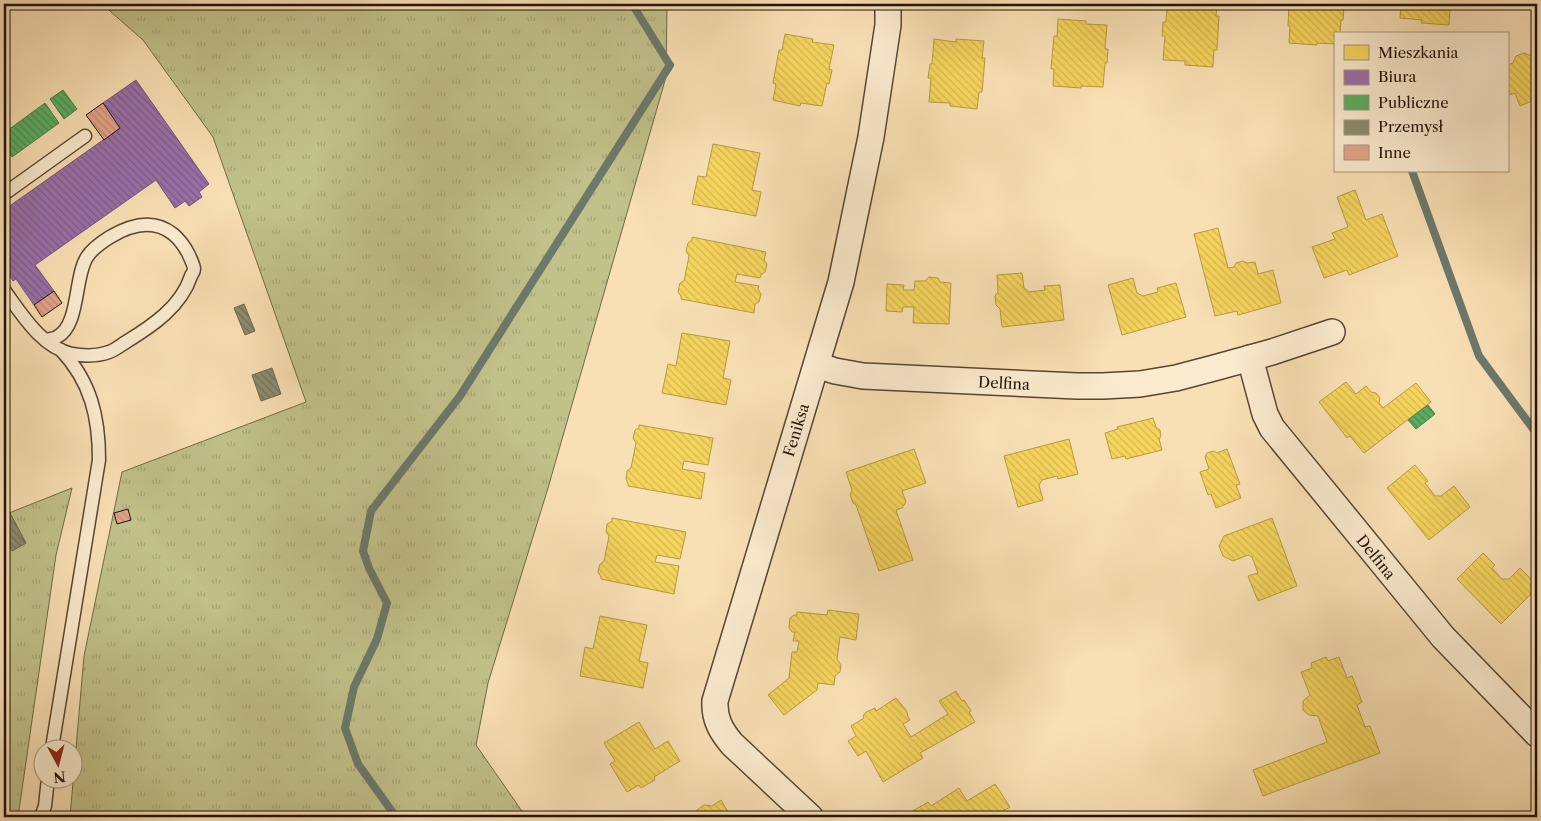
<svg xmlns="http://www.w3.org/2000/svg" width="1541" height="821" viewBox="0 0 1541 821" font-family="'Libre Caslon Text',serif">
<defs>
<pattern id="grass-tufts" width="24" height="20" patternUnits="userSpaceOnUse" patternTransform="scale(1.25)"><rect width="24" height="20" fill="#c1c18a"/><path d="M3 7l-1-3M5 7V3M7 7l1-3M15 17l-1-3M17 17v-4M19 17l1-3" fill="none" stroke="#a6a576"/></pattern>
<pattern id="homes-back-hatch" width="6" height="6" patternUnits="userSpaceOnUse" patternTransform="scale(1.25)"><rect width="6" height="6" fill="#f6d55c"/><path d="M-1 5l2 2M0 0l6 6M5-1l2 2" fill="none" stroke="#d3b64f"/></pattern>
<pattern id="offices-back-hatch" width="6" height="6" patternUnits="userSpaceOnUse" patternTransform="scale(1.25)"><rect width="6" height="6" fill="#9970ab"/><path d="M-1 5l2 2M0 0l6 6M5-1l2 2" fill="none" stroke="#7c5b89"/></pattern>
<pattern id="public-back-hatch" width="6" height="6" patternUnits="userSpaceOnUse" patternTransform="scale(1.25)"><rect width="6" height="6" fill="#5aae61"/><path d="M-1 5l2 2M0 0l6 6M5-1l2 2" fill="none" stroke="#4a8c4e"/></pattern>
<pattern id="industry-back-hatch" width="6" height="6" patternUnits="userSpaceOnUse" patternTransform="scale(1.25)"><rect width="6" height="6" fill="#8c8c6e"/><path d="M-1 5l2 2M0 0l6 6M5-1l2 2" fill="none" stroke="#727159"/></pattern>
<pattern id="building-back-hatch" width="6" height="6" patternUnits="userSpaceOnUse" patternTransform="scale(1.25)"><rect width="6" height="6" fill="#e3a489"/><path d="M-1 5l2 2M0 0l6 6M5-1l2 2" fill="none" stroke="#c28c75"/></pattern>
</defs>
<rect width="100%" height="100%" fill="#f9e0b4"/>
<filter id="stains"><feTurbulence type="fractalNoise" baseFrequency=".004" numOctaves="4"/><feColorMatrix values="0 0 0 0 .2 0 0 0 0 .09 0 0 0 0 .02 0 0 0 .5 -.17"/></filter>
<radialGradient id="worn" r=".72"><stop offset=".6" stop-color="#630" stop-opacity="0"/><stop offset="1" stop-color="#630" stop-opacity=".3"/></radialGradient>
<g fill="url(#grass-tufts)" stroke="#706a4a">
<polygon points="102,4 667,4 666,77 548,488 488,683 476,745 526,817 70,817 84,656 122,472 306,402 213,137 143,40"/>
<polygon points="72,488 56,555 18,817 4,817 4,515"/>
</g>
<g fill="url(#homes-back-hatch)" stroke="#b69b43">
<polygon points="1167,4 1217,4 1216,16 1219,16 1217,50 1214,50 1213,67 1185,65 1185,61 1163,60 1165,36 1162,36 1163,22 1166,22"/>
<polygon points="1289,4 1342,4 1342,7 1344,7 1343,20 1341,20 1340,34 1335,34 1335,44 1317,43 1317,45 1289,43 1290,26 1288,26"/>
<polygon points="1401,4 1453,4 1453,8 1450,8 1449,25 1421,23 1422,20 1400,18"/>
<polygon points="1058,19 1086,21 1086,24 1107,25 1105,49 1108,49 1107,63 1105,63 1103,87 1081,86 1081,88 1053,86 1054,69 1051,69 1054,36 1057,36"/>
<polygon points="785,34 813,39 812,42 834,45 829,69 832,70 829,84 827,83 822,106 801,103 800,106 773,100 776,84 773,83 779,50 782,50"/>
<polygon points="934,39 956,42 956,39 984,41 982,58 985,58 982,92 979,92 977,109 950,106 950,103 929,102 931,78 928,78 930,64 932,64"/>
<polygon points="1524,53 1532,56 1537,54 1537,99 1520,106 1515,93 1507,96 1507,65 1513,63 1516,56"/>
<polygon points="713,144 760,153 752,190 761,192 756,216 692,204 698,176 706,177"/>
<polygon points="1537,145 1537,165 1532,151"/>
<polygon points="1355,190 1366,220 1382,214 1398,256 1349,275 1347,270 1324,278 1312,247 1335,239 1332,233 1348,227 1337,197"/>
<polygon points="1218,228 1228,268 1234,267 1236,263 1243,261 1247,263 1255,262 1258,274 1273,270 1281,303 1238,315 1237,311 1215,316 1194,234"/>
<polygon points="692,237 766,252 764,260 767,264 765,272 761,275 760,278 737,274 735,282 759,286 758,289 761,294 759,302 755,304 754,313 681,299 681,296 678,292 680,283 684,281 689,256 686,251 688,243 692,240"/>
<polygon points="1022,273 1024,288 1029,292 1045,290 1044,286 1060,285 1064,320 1002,327 1000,309 996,305 995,296 998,292 997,275"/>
<polygon points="929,277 938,278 940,282 951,283 949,324 913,323 914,307 903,307 902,312 886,311 887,284 904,285 903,290 914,290 915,281 925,281"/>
<polygon points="1133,278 1137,293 1143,296 1158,292 1157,288 1176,283 1186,317 1122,335 1108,285"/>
<polygon points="682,333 730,341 723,378 731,380 726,405 662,393 668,364 676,366"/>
<polygon points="1346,382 1356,394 1366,386 1371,392 1376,393 1380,398 1379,403 1383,408 1416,383 1431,402 1364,453 1350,436 1347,438 1319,402"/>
<polygon points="1153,418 1156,427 1160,430 1161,436 1159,439 1162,450 1126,459 1125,456 1112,459 1105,433 1118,429 1117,427"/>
<polygon points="639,425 713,438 708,465 684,461 682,469 705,473 701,499 628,486 628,483 626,479 627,471 631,468 636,443 633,438 635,430 639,428"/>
<polygon points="1069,439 1078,474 1058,479 1057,476 1042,480 1039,485 1043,500 1018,507 1004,456"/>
<polygon points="914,449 926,483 902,491 906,502 902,508 896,510 913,560 879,571 856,505 853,503 850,495 852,490 846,472"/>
<polygon points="1227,449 1240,484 1236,485 1241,498 1216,508 1211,494 1208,495 1200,472 1209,469 1205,457 1207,453 1213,451 1217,453"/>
<polygon points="1415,465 1428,481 1425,483 1435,496 1441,496 1454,486 1470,507 1429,540 1387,488"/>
<polygon points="612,518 686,532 680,559 657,555 655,562 679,566 674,594 601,579 601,577 598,572 600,564 604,561 609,536 606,532 607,524 612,521"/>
<polygon points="1272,518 1297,586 1258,601 1248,576 1258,573 1252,557 1248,555 1233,561 1223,556 1219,546 1224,536"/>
<polygon points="1483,553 1495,565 1492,568 1502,579 1509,579 1520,568 1537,585 1537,588 1501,624 1457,579"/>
<polygon points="828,610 859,614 856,640 840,637 837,659 841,665 840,672 835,676 834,685 818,683 817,690 784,715 768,695 789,678 792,652 797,652 799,641 793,641 795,632 792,632 789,628 790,618 794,615 797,615 797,612 827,615"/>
<polygon points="600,616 647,625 639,661 648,663 643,688 580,676 585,647 593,649"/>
<polygon points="1326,657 1328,661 1339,657 1347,678 1352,676 1362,702 1357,705 1365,727 1370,726 1380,753 1263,796 1253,770 1327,742 1318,716 1309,715 1303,710 1303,701 1310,695 1301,672 1312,668 1311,663"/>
<polygon points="956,691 962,701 964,700 971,711 969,712 975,722 920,753 923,758 883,782 866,751 858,756 848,741 856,736 851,726 864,718 863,716 866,712 875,708 876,711 896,698 906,710 908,715 907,715 910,720 903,724 911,737 948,714 939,701"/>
<polygon points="639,722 655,749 668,741 680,761 654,777 655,780 641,788 639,785 627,792 610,764 615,761 604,743"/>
<polygon points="995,784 1010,807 993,817 904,816 928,802 931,806 959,788 967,801"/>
<polygon points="721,800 731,817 695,817 697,810 704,805 712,806"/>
</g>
<polygon fill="url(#offices-back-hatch)" stroke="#75547b" points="136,80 209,184 199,192 202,197 189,206 185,201 175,208 156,180 35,265 54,291 34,305 16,279 13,281 4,267 4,210 120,128 103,103"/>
<g fill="url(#public-back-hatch)" stroke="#498047">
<polygon points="63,90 77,109 64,119 50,99"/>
<polygon points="45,103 59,123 12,157 4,144 4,133"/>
<polygon points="1428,405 1435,414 1416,429 1408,420"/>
</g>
<g fill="url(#industry-back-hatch)" stroke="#6c6850">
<polygon points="244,304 255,331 245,335 234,308"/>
<polygon points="272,368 281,394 261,401 252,375"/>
<polygon points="10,513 26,543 12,551 4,536 4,517"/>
</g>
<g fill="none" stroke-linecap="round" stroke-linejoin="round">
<g stroke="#6c796c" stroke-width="8">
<polyline points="632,4 668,62"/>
<polyline points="1412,171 1479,356 1537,434"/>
<polyline points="396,817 358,764 345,728 354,687 377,639 387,603 369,568 363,551 371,511 460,396 670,65"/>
</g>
</g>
<g fill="url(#building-back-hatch)" stroke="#20130a">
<polygon points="103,103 120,128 104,140 86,115"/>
<polygon points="54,291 62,303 42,317 34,305"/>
<polygon points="128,509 131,520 117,524 114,513"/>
</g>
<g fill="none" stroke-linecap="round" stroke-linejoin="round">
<g stroke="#564634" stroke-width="15">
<g id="service">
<polyline points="4,194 85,136"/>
<path d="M4,290C21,313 41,347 72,354C84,356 98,356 109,352C115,350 121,345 126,342C152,326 181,307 191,276C192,274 194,272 194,269C194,265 190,258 189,255C185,247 179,239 173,234C153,218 130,225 110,237C102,242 92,249 87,257C74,277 80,325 57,337C54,339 49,339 46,340"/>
<path d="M52,748L99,460C99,417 91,382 61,350"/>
<polyline points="41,817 45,806 48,778"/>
</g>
</g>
<g stroke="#564634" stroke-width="28">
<g id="minor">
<polyline points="1250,358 1265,414 1272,428 1443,637 1537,734"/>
<polyline points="817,365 835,371 863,376 1077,386 1103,386 1140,384 1176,378 1214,368 1272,352 1332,332"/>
<path d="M810,817L732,744C721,731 714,719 715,701L841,282L871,137L888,25V4"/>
</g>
</g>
<use href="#service" stroke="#fbebce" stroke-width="12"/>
<use href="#minor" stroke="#fbebce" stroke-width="25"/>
</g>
<g text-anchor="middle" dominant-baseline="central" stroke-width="5" stroke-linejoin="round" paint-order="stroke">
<g font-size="15" fill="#20130a" stroke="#fbebce">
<text transform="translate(1004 383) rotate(3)">Delfina</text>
<text transform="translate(796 430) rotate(-73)">Feniksa</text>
<text transform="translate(1376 557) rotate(51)">Delfina</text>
</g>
</g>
<rect width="1541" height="821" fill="none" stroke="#f9e0b4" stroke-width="20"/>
<rect x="5" y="5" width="1531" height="811" fill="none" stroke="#20130a" stroke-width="2.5"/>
<rect x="10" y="10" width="1521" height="801" fill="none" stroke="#20130a"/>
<rect x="1334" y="32" width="175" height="140" fill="#fbebce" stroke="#a39580"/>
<rect x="1344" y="45" width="25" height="15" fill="#f6d55c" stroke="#a39580"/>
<text x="1378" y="58" font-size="15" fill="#20130a">Mieszkania</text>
<rect x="1344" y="70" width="25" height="15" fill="#9970ab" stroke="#a39580"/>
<text x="1378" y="82" font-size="15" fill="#20130a">Biura</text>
<rect x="1344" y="95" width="25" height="15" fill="#5aae61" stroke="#a39580"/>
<text x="1378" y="108" font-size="15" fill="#20130a">Publiczne</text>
<rect x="1344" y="120" width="25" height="15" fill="#8c8c6e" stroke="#a39580"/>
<text x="1378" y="132" font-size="15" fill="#20130a">Przemysł</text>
<rect x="1344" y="145" width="25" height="15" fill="#e3a489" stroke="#a39580"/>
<text x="1378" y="158" font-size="15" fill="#20130a">Inne</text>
<g transform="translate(58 764) rotate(173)"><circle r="24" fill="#fbebce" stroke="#a39580"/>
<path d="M0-4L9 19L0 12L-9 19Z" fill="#8f2418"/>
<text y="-8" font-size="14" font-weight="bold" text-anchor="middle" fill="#20130a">N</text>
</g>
<rect width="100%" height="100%" filter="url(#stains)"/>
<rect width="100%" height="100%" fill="url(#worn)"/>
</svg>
